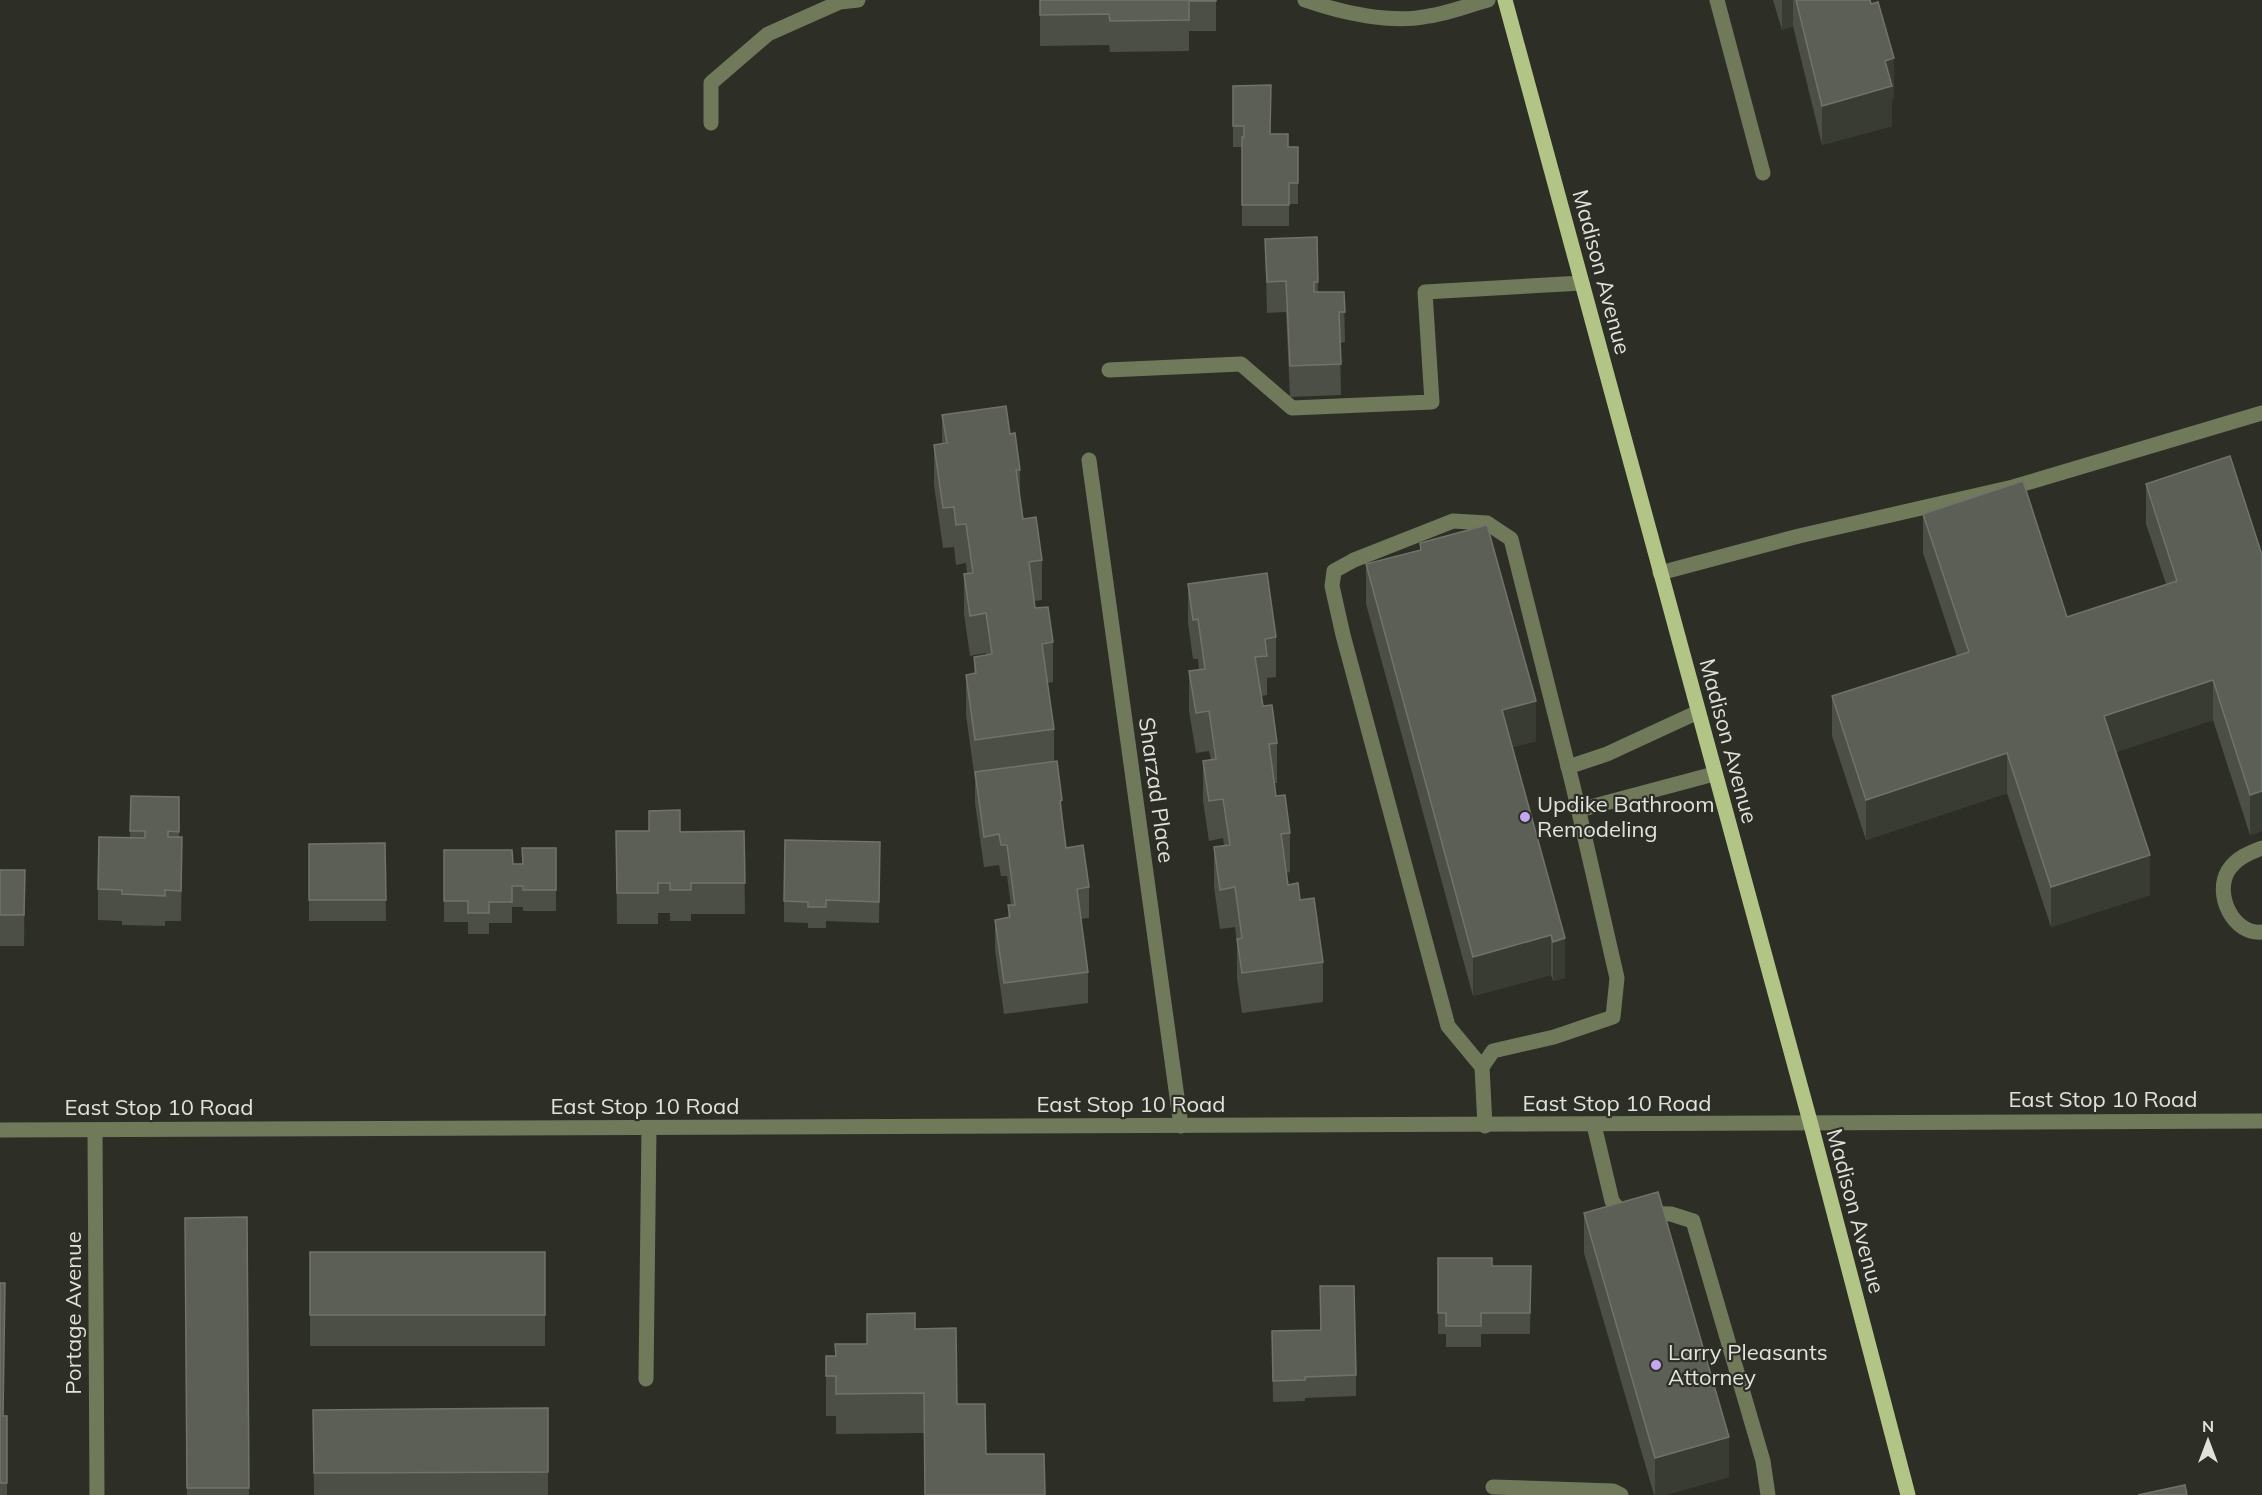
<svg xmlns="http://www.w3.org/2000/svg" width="2262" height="1495" viewBox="0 0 2262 1495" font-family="Mulish,sans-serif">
<rect width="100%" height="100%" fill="#2d2f27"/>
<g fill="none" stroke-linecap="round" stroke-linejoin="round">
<g stroke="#707a5b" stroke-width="15">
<path d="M1305,0C1342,13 1391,24 1429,16C1449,13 1469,5 1488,0"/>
<polyline points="1717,0 1763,173"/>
<polyline points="711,123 711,83 768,34 840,2 858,0"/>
<polyline points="1109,370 1241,364 1292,408 1432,402 1425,292 1582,283"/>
<polyline points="1089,460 1181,1126"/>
<polyline points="1660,573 1799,536 2013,487 2262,413"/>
<polyline points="1568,767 1607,754 1698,712"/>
<polyline points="1579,810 1714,774"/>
<path d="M2262,848C2249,853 2236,858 2228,871C2214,894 2233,935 2262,932"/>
<polyline points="1482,1067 1448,1026 1343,635 1332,586 1334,571 1354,560 1453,521 1487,523 1511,539 1573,786 1617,978 1613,1017 1554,1037 1493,1051 1482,1067 1485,1126"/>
<polyline points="1594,1125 1612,1201 1622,1213 1671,1214 1693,1221 1763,1461 1768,1495"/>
<polyline points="0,1130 2262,1121"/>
<polyline points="95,1130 97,1495"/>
<polyline points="646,1379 649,1128"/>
<polyline points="1493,1487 1613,1491 1621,1495"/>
</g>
<polyline stroke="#b2c586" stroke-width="15" points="1505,0 1811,1125 1908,1495"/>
</g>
<g fill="#4c4f46">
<polygon points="1040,0 1216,0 1216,31 1189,31 1189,51 1110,52 1109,45 1040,46"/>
<polygon points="1773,0 1870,0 1894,98 1892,99 1892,126 1822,145 1793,26 1782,30"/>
<polygon points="1233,86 1270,134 1288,147 1298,147 1298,204 1289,204 1289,226 1242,226 1242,147 1233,147"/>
<polygon points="1317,237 1318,292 1344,292 1345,342 1340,343 1341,395 1290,397 1286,312 1267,313 1265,239"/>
<polygon points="942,415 1010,434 1020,470 1020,502 1023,519 1042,560 1042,600 1034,601 1035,608 1053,642 1053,682 1047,683 1054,729 1054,762 1066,848 1089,887 1089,918 1081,919 1088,972 1088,1003 1004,1014 995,950 995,920 1008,918 1008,905 1011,905 1007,876 1001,876 999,865 984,867 975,803 975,780 966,715 966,675 974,674 974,657 986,655 986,653 970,656 964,614 964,574 967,574 966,563 956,565 954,547 943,548 934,485 934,445 942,444"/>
<polygon points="2146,484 2262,552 2262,831 2250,835 2213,720 2116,752 2150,895 2051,927 2007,793 1866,840 1832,736 1832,696 1957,656 1923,553 1923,514 2067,617 2166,584 2146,524"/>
<polygon points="1420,543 1536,741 1513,747 1565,978 1553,981 1551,975 1473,996 1366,604 1366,564 1420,550"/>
<polygon points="1188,584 1276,637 1276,677 1267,678 1267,695 1261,696 1263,706 1277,743 1277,783 1275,783 1276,796 1290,833 1290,872 1287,873 1288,885 1300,900 1323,962 1323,1002 1242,1013 1237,978 1237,944 1235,927 1220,929 1214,887 1214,847 1224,846 1223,838 1209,841 1203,801 1203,761 1211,760 1209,751 1196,753 1189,711 1189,671 1199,670 1198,659 1193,659 1188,623"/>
<polygon points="131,796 179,797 179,837 182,868 181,921 165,921 165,926 122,925 122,921 98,920 98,889 130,838"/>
<polygon points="616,831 744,831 745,914 691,914 691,921 670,921 670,913 658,913 658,924 617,924"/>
<polygon points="880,842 879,923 826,921 826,928 808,928 808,923 784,922 784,901"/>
<polygon points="385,843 386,921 309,921 309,844"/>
<polygon points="522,848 556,848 556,911 523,911 523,907 512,907 512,923 489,923 489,934 468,934 468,922 444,922 444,850 513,864 522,864"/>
<polygon points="0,870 25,870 24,946 0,946"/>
<polygon points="1584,1213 1729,1477 1665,1495 1654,1495 1584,1253"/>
<polygon points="247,1217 249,1495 187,1495 185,1218"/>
<rect x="310" y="1252" width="235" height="94"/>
<polygon points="1438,1258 1492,1266 1531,1266 1530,1334 1481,1334 1481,1347 1446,1347 1446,1334 1438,1334"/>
<polygon points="0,1283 3,1416 7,1416 7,1495 0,1495"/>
<polygon points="1320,1286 1356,1375 1356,1396 1305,1398 1305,1401 1273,1402 1272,1331 1320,1330"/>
<polygon points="867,1314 915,1329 986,1454 1045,1495 925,1495 924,1433 836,1434 836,1416 826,1416 826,1356 835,1356 835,1344 867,1344"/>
<polygon points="548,1408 548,1495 314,1495 313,1410"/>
</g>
<g fill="#393c33">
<polygon points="1782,0 1793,0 1793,26 1782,30"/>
<polygon points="1894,58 1894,98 1892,99 1892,126 1822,145 1822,106 1885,61"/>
<polygon points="2213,680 2213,720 2104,756 2104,716"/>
<polygon points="1536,701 1536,741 1502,750 1502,710"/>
<polygon points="2007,753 2007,793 1866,840 1866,800"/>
<polygon points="2262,791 2262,831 2250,835 2250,795"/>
<polygon points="1062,800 1062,831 1060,801"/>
<polygon points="182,837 182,868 181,921 181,891"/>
<polygon points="2150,855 2150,895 2051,927 2051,887"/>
<polygon points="1551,935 1551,975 1473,996 1473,957"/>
<polygon points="1565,938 1565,978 1553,981 1553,942"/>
<polygon points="1729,1437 1729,1477 1665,1495 1655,1495 1655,1458"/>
</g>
<g fill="#5c5f56" stroke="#71736b" stroke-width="1.5">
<polygon points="1040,0 1216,0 1216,1 1189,1 1189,20 1110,21 1109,14 1040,15"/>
<polygon points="1796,0 1870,0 1871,4 1878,2 1894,58 1885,61 1892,86 1822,106"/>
<polygon points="1271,85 1270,134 1288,134 1288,147 1298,147 1298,183 1289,183 1289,205 1242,205 1242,137 1244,137 1244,126 1233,126 1233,86"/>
<polygon points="1317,237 1318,282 1314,282 1314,292 1344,292 1345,312 1339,312 1341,364 1290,366 1286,281 1267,282 1265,239"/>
<polygon points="1006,406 1010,434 1015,433 1020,470 1016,470 1023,519 1036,517 1042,560 1029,562 1035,608 1048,607 1053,642 1042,644 1054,729 975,740 966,675 976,673 974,657 992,654 986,613 970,616 964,574 973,573 966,524 956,525 954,507 943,508 934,445 947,443 942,415"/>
<polygon points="2230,456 2261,552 2262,552 2262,791 2250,795 2213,680 2104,716 2150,855 2051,887 2007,753 1866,800 1832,696 1969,652 1923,514 2023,481 2067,617 2177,581 2146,484"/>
<polygon points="1487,525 1536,701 1502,710 1565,938 1553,942 1551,935 1473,957 1366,564 1421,550 1420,543"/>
<polygon points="1267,573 1276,637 1265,639 1267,656 1255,657 1263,706 1272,705 1277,743 1269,744 1276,796 1285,795 1290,833 1281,834 1288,885 1298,883 1300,900 1314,898 1323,962 1242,973 1237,939 1242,938 1235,887 1220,890 1214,847 1230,845 1223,799 1209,801 1203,761 1216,759 1209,711 1196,713 1189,671 1205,669 1198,619 1193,620 1188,584"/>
<polygon points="1057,761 1062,800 1060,801 1066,848 1083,845 1089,887 1077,889 1088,972 1004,983 995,920 1010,917 1008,905 1015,905 1007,845 1001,845 999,834 984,837 975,772"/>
<polygon points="131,796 179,797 179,832 168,831 168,837 182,837 181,891 165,890 165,896 122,894 122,890 98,889 99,837 145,838 145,831 130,831"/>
<polygon points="680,810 680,832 744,831 745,883 691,883 691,890 670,890 670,883 658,883 658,893 617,893 616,831 649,831 649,811"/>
<polygon points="785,840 880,842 879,902 826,900 826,907 808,907 808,902 784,901"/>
<polygon points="385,843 386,900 309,900 309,844"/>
<polygon points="522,848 556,848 556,890 523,890 523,886 512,886 512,902 489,902 489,913 468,913 468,901 444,901 444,850 512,850 513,864 523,864"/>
<polygon points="0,870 25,870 24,915 0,915"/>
<polygon points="1658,1192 1729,1437 1655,1458 1584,1213"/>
<polygon points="247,1217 249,1488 187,1488 185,1218"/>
<rect x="310" y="1252" width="235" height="63"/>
<polygon points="1438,1258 1492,1258 1492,1266 1531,1266 1530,1313 1481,1313 1481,1326 1446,1326 1446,1313 1438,1313"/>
<polygon points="0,1283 5,1283 3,1416 7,1416 7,1483 0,1483"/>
<polygon points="1320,1286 1354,1286 1356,1375 1305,1377 1305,1380 1273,1381 1272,1331 1321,1330"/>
<polygon points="915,1313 915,1329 956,1328 957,1404 985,1404 986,1454 1044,1454 1045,1495 925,1495 924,1393 836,1394 836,1376 826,1376 826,1356 836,1356 835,1344 867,1344 867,1314"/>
<polygon points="548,1408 548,1472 314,1473 313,1410"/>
<polygon points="2185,1485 2187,1495 2138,1495"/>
</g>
<g fill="#c4a7f1" stroke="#2d2f27" stroke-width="2">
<circle cx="1525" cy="817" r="6"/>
<circle cx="1656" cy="1365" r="6"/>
</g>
<g text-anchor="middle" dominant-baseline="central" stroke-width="4.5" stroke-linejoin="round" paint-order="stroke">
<g font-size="22" fill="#e0e2dc" stroke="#2d2f27">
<text transform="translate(1602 272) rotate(75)">Madison Avenue</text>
<text transform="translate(1729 741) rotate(75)">Madison Avenue</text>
<text transform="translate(1157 790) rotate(82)">Sharzad Place</text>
<text x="2103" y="1099">East Stop 10 Road</text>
<text x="1617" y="1103">East Stop 10 Road</text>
<text x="1131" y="1104">East Stop 10 Road</text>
<text x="645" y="1106">East Stop 10 Road</text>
<text x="159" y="1107">East Stop 10 Road</text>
<text transform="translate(1856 1211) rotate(75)">Madison Avenue</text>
<text transform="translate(73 1313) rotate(-90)">Portage Avenue</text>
</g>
<g font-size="22" fill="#e0e2dc" stroke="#2d2f27" text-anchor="start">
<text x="1537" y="804">Updike Bathroom<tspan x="1537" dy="25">Remodeling</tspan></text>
<text x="1668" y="1352">Larry Pleasants<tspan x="1668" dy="25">Attorney</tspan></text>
</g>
</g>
<g transform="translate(2208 1441)" stroke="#2d2f27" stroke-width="4.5" paint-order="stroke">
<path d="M0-4.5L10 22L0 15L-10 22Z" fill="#e0e2dc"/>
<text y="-9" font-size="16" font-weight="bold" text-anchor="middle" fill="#e0e2dc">N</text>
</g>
</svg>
